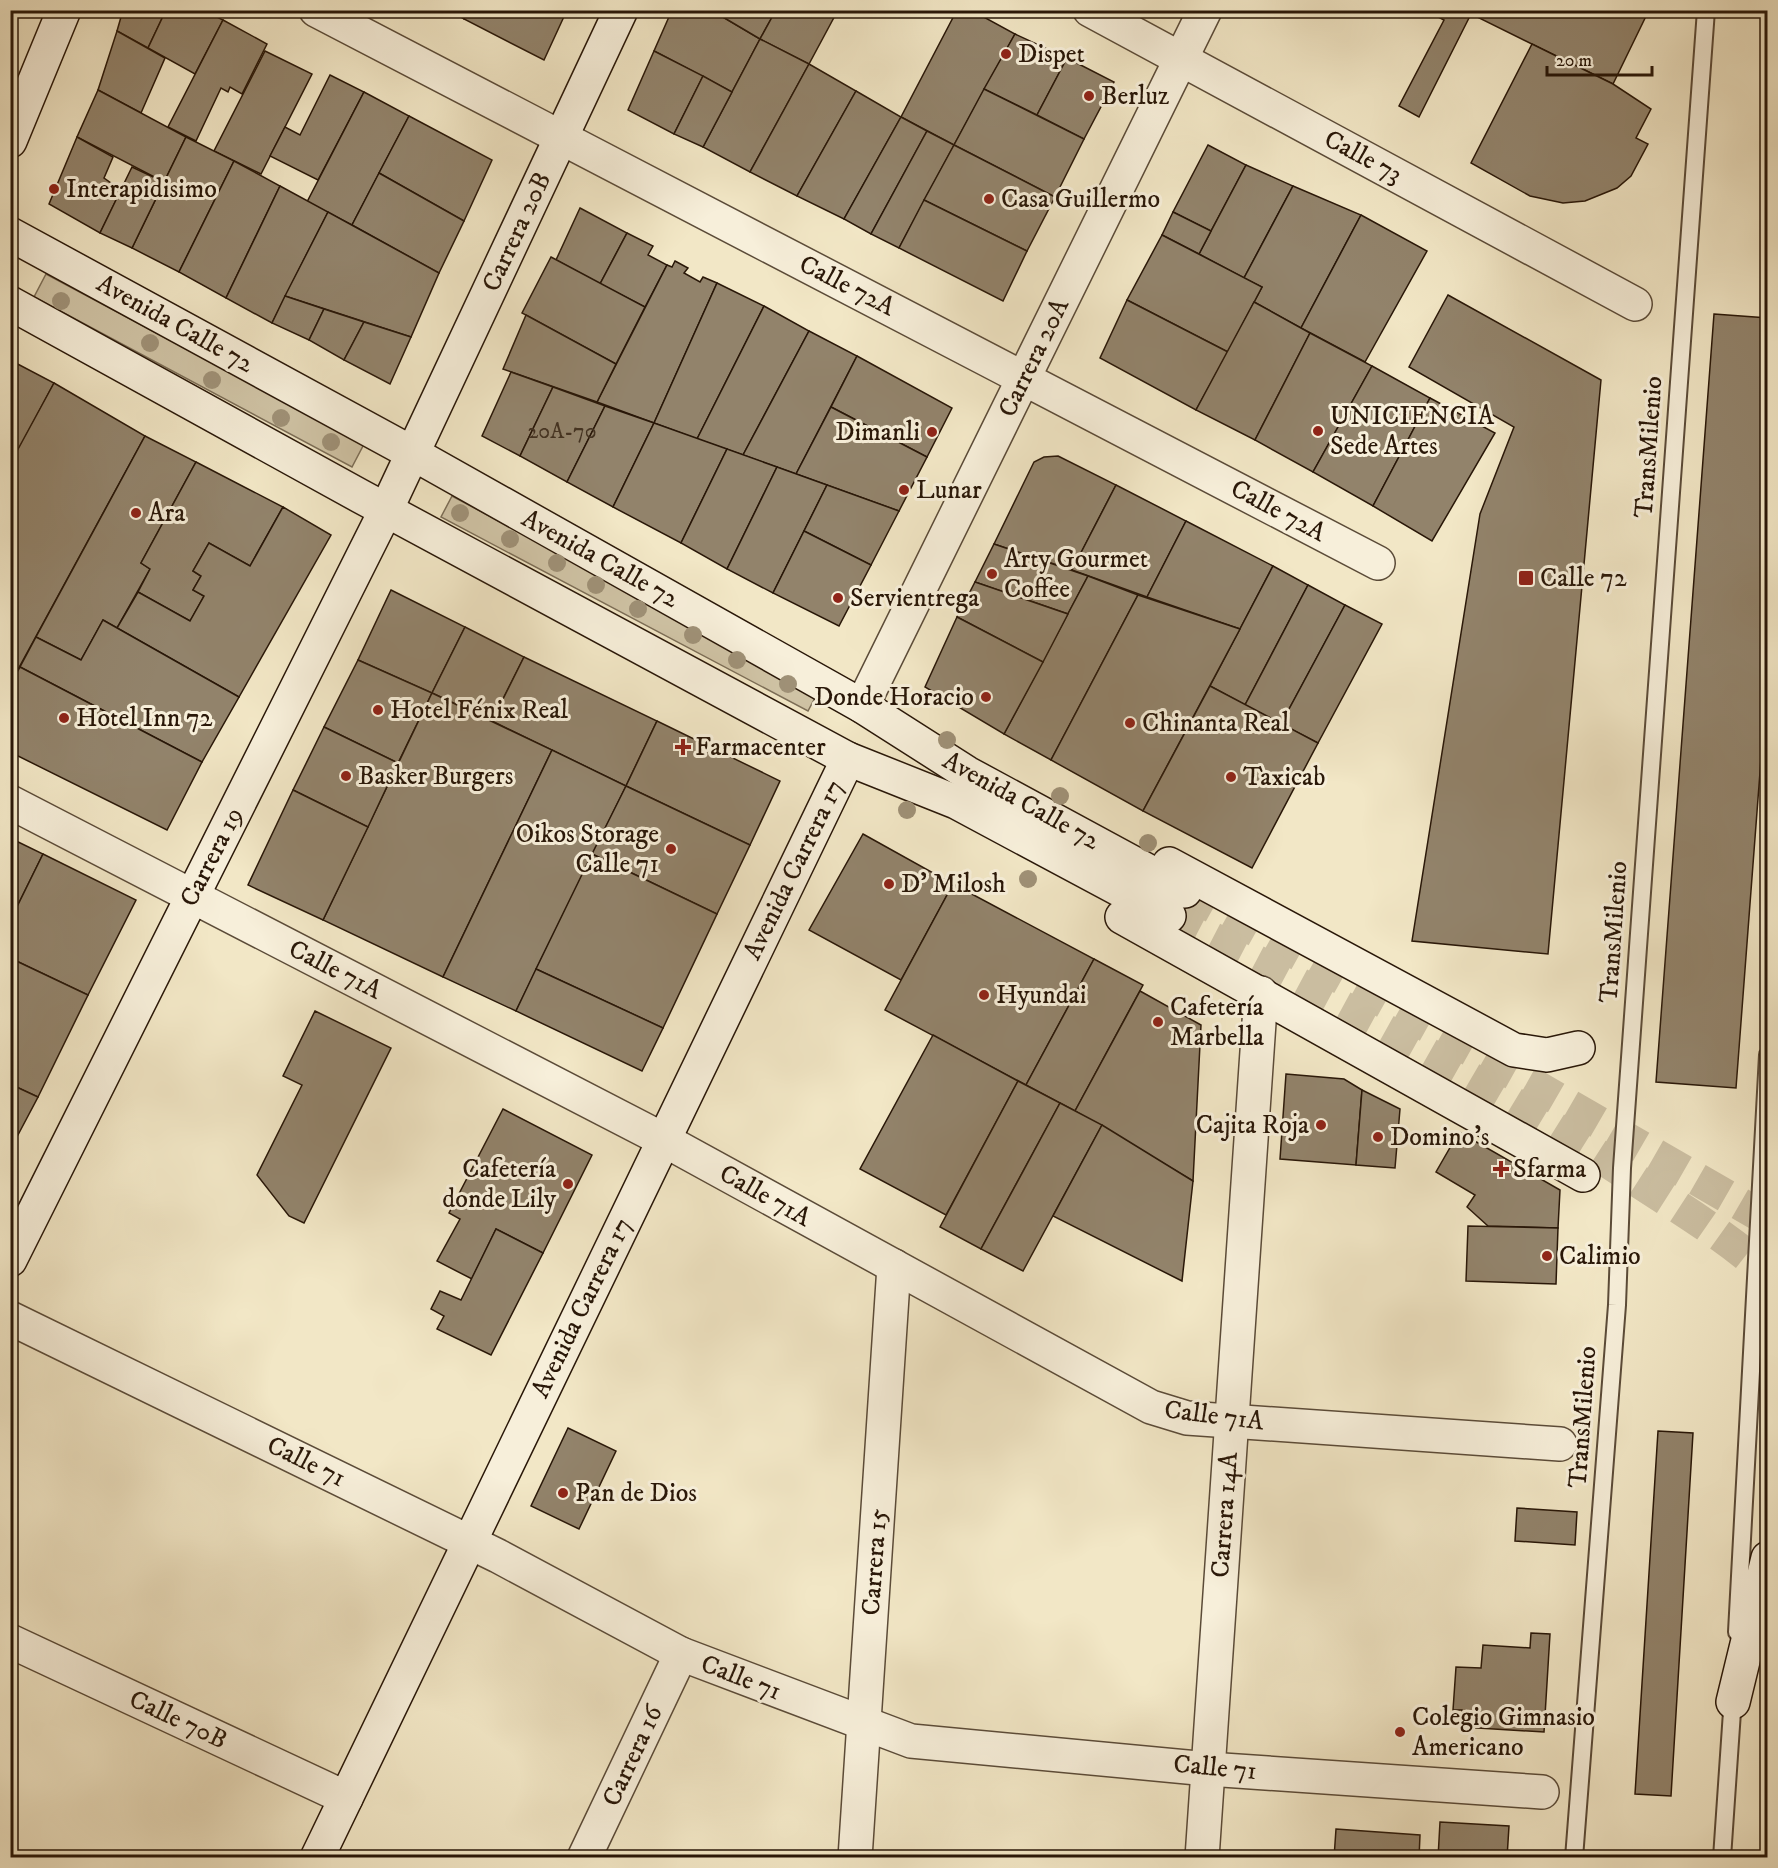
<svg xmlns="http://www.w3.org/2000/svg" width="1778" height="1868" viewBox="0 0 1778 1868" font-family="'IM FELL DW Pica',serif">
<rect width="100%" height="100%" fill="#f2e7c6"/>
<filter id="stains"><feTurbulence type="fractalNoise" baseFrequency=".00333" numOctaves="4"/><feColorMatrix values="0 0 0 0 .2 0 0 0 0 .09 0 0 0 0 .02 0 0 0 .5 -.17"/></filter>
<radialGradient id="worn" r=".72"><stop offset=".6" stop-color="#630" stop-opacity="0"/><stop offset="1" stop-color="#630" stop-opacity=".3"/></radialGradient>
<g fill="#d0c4a6" stroke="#7c6e57" stroke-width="1.5">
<polygon points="46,274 364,444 352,467 34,297"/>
<polygon points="452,496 818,692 808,711 441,517"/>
</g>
<g fill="#92836b" stroke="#291708" stroke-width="1.5">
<polygon points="123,10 166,10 148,48 117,31"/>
<polygon points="166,10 203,10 223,20 195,74 148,48"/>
<polygon points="449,10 469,10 464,19"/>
<polygon points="469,10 567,10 544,60 464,19"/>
<polygon points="672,10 711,10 760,39 732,92 654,51"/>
<polygon points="711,10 776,10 760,39"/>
<polygon points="776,10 838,10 809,64 760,39"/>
<polygon points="957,10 971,10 1015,34 954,145 901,117"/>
<polygon points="1425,10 1473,10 1419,117 1399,106 1444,20"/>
<polygon points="1473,10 1649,10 1613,84 1471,14"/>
<polygon points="223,20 267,44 242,94 230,87 228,92 221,88 196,141 168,127"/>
<polygon points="117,31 165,58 141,113 98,90"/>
<polygon points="1015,34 1067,58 1037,115 984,89"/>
<polygon points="760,39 809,64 750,172 703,147"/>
<polygon points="1532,44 1613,84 1651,109 1636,138 1648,144 1631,176 1617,188 1585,201 1563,203 1530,196 1471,163"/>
<polygon points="265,51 312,74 261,174 214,151"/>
<polygon points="654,51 703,76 674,134 628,110"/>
<polygon points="1067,58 1114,82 1084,139 1037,115"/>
<polygon points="809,64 856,91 797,196 750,172"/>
<polygon points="330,75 364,92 318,180 270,156 285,127 300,135"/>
<polygon points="703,76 732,92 703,147 674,134"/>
<polygon points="984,89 1084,139 1055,197 954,145"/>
<polygon points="98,90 186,137 164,182 77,137"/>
<polygon points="856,91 901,117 844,219 797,196"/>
<polygon points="364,92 409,116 352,225 307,202"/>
<polygon points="409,116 492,160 464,221 379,173"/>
<polygon points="901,117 927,131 871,234 844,219"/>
<polygon points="927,131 954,145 899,248 871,234"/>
<polygon points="77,137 113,157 104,178 121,190 100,233 49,204"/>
<polygon points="186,137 234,161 179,272 132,248"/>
<polygon points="954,145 1055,197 1027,251 924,200"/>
<polygon points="1208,145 1246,165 1211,231 1173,212"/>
<polygon points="234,161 280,186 226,298 179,272"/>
<polygon points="1246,165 1293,186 1244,278 1199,254"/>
<polygon points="132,167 164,182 132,248 100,233"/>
<polygon points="379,173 464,221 439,273 352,225"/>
<polygon points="280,186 328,212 272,323 226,298"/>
<polygon points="1293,186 1361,215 1301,328 1254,302 1262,287 1244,278"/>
<polygon points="924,200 1027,251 1003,301 899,248"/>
<polygon points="580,208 627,233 600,284 556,260"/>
<polygon points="328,212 439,273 411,337 285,296"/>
<polygon points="1173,212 1211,231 1199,254 1162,235"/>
<polygon points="1361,215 1427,251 1365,362 1301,328"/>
<polygon points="627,233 653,246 648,255 667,265 645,307 600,284"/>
<polygon points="1162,235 1262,287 1228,352 1127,300"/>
<polygon points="551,257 645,307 616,364 522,313"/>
<polygon points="675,261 688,268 684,273 700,282 703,277 717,283 654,423 597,402 667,265 672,267"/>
<polygon points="717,283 764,306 697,439 654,423"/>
<polygon points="1448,295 1601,380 1548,954 1412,941 1480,514 1514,427 1409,367"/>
<polygon points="285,296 324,309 309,340 272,323"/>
<polygon points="1127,300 1228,352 1196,410 1100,358"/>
<polygon points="1254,302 1310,333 1255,440 1196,410"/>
<polygon points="764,306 809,331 743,455 697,439"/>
<polygon points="324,309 364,322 344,360 309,340"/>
<polygon points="1714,314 1768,318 1768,667 1736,1088 1656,1082"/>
<polygon points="526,315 616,364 597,402 503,369"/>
<polygon points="364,322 411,337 390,384 344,360"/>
<polygon points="809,331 857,356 796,474 743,455"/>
<polygon points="1310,333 1372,366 1313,472 1255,440"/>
<polygon points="857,356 952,408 927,457 831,407"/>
<polygon points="10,360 54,383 12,462 10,462"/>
<polygon points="1372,366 1430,398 1373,506 1313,472"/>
<polygon points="511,372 553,387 520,456 482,436"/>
<polygon points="54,383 145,436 10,684 10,464"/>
<polygon points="553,387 605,406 567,482 520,456"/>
<polygon points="1430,398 1495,433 1432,541 1373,506"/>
<polygon points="605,406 654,423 613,507 567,482"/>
<polygon points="831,407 927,457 899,511 796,474"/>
<polygon points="654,423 727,449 681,543 613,507"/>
<polygon points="145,436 196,462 141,563 150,569 117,628 103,620 81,660 36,637"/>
<polygon points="727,449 777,467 727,569 681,543"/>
<polygon points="1058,456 1116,485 1072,570 994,544 1034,462 1044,457"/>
<polygon points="196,462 283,507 250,566 209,543 193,571 201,576 193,590 204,596 190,621 138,592 150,569 141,563"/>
<polygon points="777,467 827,485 773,593 727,569"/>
<polygon points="827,485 899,511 871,565 804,531"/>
<polygon points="1116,485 1186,521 1147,597 1072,570"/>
<polygon points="283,507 331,535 239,697 117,628 138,592 190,621 204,596 193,590 201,576 193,571 209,543 250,566"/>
<polygon points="1186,521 1273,566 1240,629 1147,597"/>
<polygon points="804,531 871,565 839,626 773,593"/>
<polygon points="994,544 1088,576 1068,614 975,582"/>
<polygon points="1273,566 1308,585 1245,705 1210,686"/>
<polygon points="1088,576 1138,595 1051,760 1004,734"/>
<polygon points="975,582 1068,614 1043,662 957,617"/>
<polygon points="1308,585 1345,605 1281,724 1245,705"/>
<polygon points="391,590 465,627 432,693 358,660"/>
<polygon points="1138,595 1240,629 1143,811 1051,760"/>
<polygon points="1345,605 1382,624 1318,743 1281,724"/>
<polygon points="957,617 1043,662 1004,734 925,687"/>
<polygon points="103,620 239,697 202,762 20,667 36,637 81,660"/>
<polygon points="465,627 524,657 492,721 432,693"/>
<polygon points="524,657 657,721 626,786 492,721"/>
<polygon points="358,660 432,693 398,763 324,727"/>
<polygon points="20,667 202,762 167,830 10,752 10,684"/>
<polygon points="1210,686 1318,743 1252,868 1143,811"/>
<polygon points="432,693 552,750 443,977 323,920"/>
<polygon points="657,721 780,781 750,845 626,786"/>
<polygon points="324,727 398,763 368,827 293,790"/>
<polygon points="552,750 626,786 516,1011 443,977"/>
<polygon points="626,786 750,845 717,914 592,854"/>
<polygon points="293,790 368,827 323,920 248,885"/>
<polygon points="863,834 953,884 901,980 809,930"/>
<polygon points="10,838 43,854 10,921"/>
<polygon points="43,854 136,900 88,995 10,958 10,921"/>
<polygon points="592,854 717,914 663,1028 536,969"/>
<polygon points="953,884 1094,959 1026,1085 885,1010"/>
<polygon points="10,958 88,995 38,1097 10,1084"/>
<polygon points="1094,959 1143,985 1075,1111 1026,1085"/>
<polygon points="536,969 663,1028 642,1071 516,1011"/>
<polygon points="1140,991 1201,1025 1193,1181 1075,1111"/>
<polygon points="315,1011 391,1048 304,1223 289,1216 257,1175 302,1085 283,1076"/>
<polygon points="933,1035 1018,1081 946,1215 860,1169"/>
<polygon points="1286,1074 1344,1079 1362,1090 1356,1165 1280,1159"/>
<polygon points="1018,1081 1060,1103 981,1249 940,1227"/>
<polygon points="10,1084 38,1097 10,1150"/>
<polygon points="1362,1090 1400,1109 1395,1168 1356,1165"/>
<polygon points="1060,1103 1102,1125 1023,1271 981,1249"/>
<polygon points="503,1109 592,1155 543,1253 496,1229 472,1279 437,1261 460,1219 449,1213"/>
<polygon points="1102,1125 1193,1181 1182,1281 1053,1216"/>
<polygon points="1459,1132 1560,1190 1558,1228 1488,1226 1467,1207 1475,1195 1436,1172"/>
<polygon points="1468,1226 1558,1228 1556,1284 1466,1281"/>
<polygon points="496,1229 543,1253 491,1355 437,1329 444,1316 431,1309 440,1291 461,1300"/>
<polygon points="568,1428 616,1451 579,1529 531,1506"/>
<polygon points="1658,1431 1693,1433 1671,1796 1635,1794"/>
<polygon points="1517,1508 1577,1512 1575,1545 1515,1541"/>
<polygon points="1531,1633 1550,1634 1544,1732 1462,1727 1462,1710 1453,1710 1456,1667 1481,1668 1483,1645 1530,1648"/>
<polygon points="1440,1822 1509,1826 1507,1858 1438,1858"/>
<polygon points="1336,1829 1420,1835 1419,1858 1334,1858"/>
</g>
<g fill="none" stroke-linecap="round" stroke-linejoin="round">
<g stroke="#cabda0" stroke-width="33" stroke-dasharray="33 16" stroke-linecap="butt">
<polyline points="1185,891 1537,1087 1768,1220"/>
<path d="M1169,916C1322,995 1475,1075 1619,1169C1670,1202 1722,1233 1768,1273"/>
</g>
<g stroke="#5b4b38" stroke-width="20">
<g id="lane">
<polyline points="1737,1632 1768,1055"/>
<polyline points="1574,1858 1617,1305 1622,1168 1706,10"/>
<polyline points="1722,1858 1733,1697"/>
</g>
</g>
<g stroke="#5b4b38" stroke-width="36">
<g id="street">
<polyline points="316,10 1378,563"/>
<polyline points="1090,10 1635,304"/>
<polyline points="862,706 1205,10"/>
<polyline points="10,802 664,1140 1151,1407 1187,1418 1560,1444"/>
<polyline points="10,1318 498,1556 681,1654 911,1741 1208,1769 1542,1792"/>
<polyline points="10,1641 346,1798"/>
<polyline points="584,1858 681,1654"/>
<polyline points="855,1858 894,1266"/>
<polyline points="1202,1858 1261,993"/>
</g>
</g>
<g stroke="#291708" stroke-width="36">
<g id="secondary">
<polyline points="10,141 64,10"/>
<polyline points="10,234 412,453 862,706 967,773 1185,891"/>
<polyline points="10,303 360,496 848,759 956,802 1169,916"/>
<polyline points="1169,864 1514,1050 1547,1055 1578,1048"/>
<polyline points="1122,917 1583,1175"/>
<polyline points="10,1260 386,510 621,10"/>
<polyline points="1733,1702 1768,1558"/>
<polyline points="317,1858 848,759"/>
</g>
</g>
<use href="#lane" stroke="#f7efda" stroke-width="16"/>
<use href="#street" stroke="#f7efda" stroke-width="33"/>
<use href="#secondary" stroke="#f7efda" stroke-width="33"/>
</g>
<g fill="#9f9177">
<circle cx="61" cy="301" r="9"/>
<circle cx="150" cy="343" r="9"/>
<circle cx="212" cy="380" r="9"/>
<circle cx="281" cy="418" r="9"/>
<circle cx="331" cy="442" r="9"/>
<circle cx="460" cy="513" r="9"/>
<circle cx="510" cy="539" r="9"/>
<circle cx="557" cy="563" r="9"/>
<circle cx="596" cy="585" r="9"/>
<circle cx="638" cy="609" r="9"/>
<circle cx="693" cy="635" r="9"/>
<circle cx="737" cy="660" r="9"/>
<circle cx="788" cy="684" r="9"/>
<circle cx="947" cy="740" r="9"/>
<circle cx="1060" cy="796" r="9"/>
<circle cx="907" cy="810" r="9"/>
<circle cx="1148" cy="843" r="9"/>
<circle cx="1028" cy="879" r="9"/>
</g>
<g fill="#8f2418" stroke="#f7efda" stroke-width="2">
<circle cx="1006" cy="54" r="6"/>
<circle cx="1089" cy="96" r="6"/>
<circle cx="54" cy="189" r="6"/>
<circle cx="989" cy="199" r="6"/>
<circle cx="1318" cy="431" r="6"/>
<circle cx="932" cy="432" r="6"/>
<circle cx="904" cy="490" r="6"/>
<circle cx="136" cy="513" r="6"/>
<circle cx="992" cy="574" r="6"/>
<rect x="1518" y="570" width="16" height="16" rx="3"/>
<circle cx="838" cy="598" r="6"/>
<circle cx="986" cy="697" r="6"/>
<circle cx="378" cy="710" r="6"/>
<circle cx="64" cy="718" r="6"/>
<circle cx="1130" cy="723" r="6"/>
<path d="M680 738h6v6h6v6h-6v6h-6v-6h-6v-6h6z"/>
<circle cx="346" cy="776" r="6"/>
<circle cx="1231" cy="777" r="6"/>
<circle cx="671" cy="849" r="6"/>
<circle cx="889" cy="884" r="6"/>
<circle cx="984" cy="995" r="6"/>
<circle cx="1158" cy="1022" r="6"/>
<circle cx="1321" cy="1125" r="6"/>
<circle cx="1378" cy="1137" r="6"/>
<path d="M1498 1160h6v6h6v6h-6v6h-6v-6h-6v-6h6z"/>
<circle cx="568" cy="1184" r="6"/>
<circle cx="1547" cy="1256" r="6"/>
<circle cx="563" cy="1493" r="6"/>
<circle cx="1400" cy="1732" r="6"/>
</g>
<g text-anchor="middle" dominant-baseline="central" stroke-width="6" stroke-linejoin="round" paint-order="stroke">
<g font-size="22" fill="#433221">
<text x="562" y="431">20A-70</text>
</g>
<g font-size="26" fill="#291708" stroke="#f7efda" text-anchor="start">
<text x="1018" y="54">Dispet</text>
<text x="1101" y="96">Berluz</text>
<text x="66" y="189">Interapidisimo</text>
<text x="1001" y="199">Casa Guillermo</text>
<text x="1330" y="416">UNICIENCIA<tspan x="1330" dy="30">Sede Artes</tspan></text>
<text x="920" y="432" text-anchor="end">Dimanli</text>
<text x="916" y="490">Lunar</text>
<text x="148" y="513">Ara</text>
<text x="1004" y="559">Arty Gourmet<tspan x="1004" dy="30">Coffee</tspan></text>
<text x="1540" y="578">Calle 72</text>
<text x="850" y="598">Servientrega</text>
<text x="974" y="697" text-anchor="end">Donde Horacio</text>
<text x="390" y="710">Hotel Fénix Real</text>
<text x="76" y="718">Hotel Inn 72</text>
<text x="1142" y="723">Chinanta Real</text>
<text x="695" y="747">Farmacenter</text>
<text x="358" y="776">Basker Burgers</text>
<text x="1243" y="777">Taxicab</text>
<text x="659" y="834" text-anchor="end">Oikos Storage<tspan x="659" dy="30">Calle 71</tspan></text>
<text x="901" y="884">D' Milosh</text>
<text x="996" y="995">Hyundai</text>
<text x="1170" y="1007">Cafetería<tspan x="1170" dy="30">Marbella</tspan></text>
<text x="1309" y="1125" text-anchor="end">Cajita Roja</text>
<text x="1390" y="1137">Domino's</text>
<text x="556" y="1169" text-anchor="end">Cafetería<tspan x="556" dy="30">donde Lily</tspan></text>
<text x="1513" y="1169">Sfarma</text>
<text x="1559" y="1256">Calimio</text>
<text x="575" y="1493">Pan de Dios</text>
<text x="1412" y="1717">Colegio Gimnasio<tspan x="1412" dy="30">Americano</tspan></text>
</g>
<g font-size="26" fill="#291708" stroke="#f7efda">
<text transform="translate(1363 157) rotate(28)">Calle 73</text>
<text transform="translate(517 232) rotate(-65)">Carrera 20B</text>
<text transform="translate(847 286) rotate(27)">Calle 72A</text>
<text transform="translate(175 324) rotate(29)">Avenida Calle 72</text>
<text transform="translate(1034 358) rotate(-64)">Carrera 20A</text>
<text transform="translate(1649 447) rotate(-86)">TransMilenio</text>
<text transform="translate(1278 511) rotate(28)">Calle 72A</text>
<text transform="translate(600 559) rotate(29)">Avenida Calle 72</text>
<text transform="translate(1021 801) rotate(29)">Avenida Calle 72</text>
<text transform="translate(212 857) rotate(-63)">Carrera 19</text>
<text transform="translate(794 870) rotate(-64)">Avenida Carrera 17</text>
<text transform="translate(1614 932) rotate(-86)">TransMilenio</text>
<text transform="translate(335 970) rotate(27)">Calle 71A</text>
<text transform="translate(765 1196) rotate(29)">Calle 71A</text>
<text transform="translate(582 1308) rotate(-64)">Avenida Carrera 17</text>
<text transform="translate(1214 1416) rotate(7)">Calle 71A</text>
<text transform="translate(1583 1417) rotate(-86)">TransMilenio</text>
<text transform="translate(306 1462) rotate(26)">Calle 71</text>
<text transform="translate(1225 1515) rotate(-86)">Carrera 14A</text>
<text transform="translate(875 1562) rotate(-86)">Carrera 15</text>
<text transform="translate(741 1678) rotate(21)">Calle 71</text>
<text transform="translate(178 1720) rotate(25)">Calle 70B</text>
<text transform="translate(633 1756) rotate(-65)">Carrera 16</text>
<text transform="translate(1215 1768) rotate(5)">Calle 71</text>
</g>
</g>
<rect width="1778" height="1868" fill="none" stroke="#f2e7c6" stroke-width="36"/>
<rect x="12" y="12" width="1754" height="1844" fill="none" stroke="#291708" stroke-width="3"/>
<rect x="18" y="18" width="1742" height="1832" fill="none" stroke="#291708" stroke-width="1.5"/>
<path d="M1547 66v9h105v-9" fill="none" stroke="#291708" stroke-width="3"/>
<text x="1556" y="66" font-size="18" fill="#291708" stroke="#f7efda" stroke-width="4.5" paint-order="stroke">20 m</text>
<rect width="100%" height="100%" filter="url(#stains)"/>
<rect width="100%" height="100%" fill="url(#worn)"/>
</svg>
